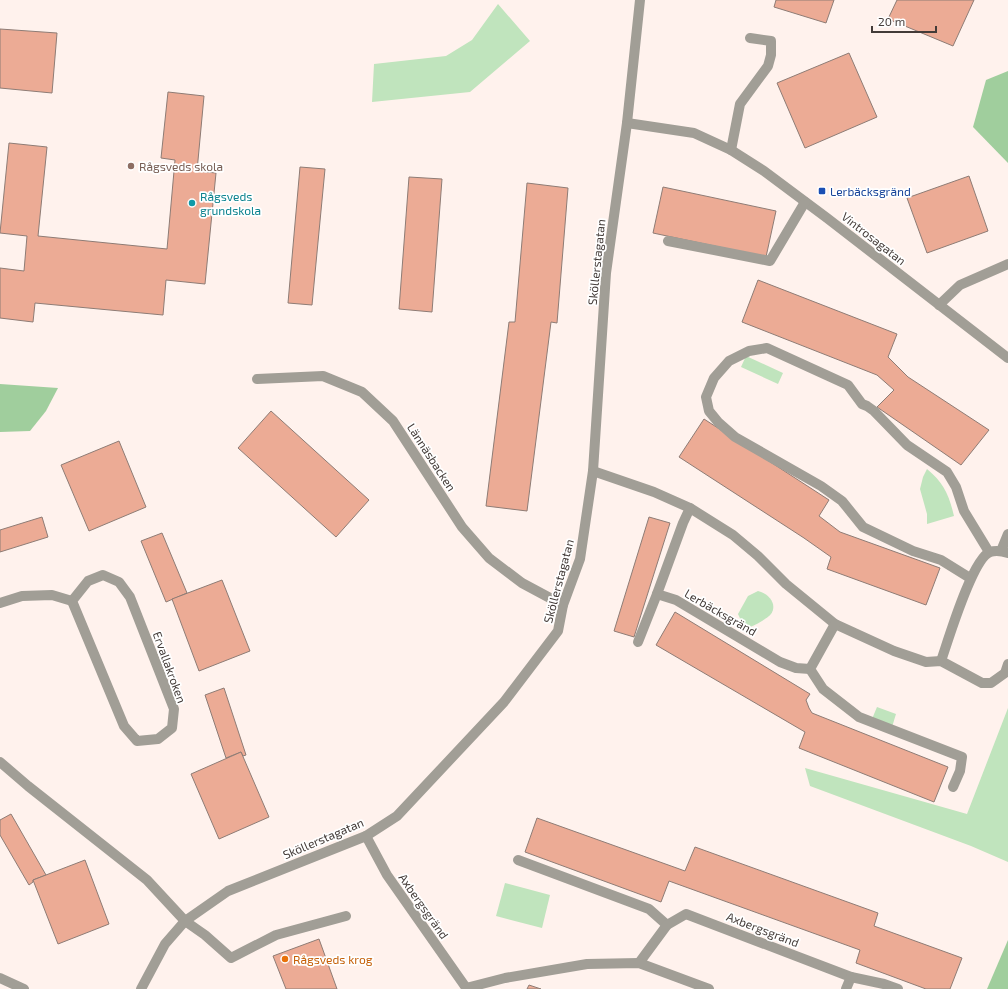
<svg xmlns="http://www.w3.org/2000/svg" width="1008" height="989" viewBox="0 0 1008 989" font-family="'Exo 2',sans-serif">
<rect width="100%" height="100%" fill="#fff2ed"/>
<g fill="#c0e4bd">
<polygon points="498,4 530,41 470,92 372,102 374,64 446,56 472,40"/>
<polygon points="746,356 783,373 778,384 741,367"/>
<path d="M927,469C944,483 949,495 954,516L927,524V514L920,489L923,477Z"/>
<path d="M758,591C768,593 778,604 771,614C768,618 754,626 749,627C749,627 744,626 743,625L738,614L748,596Z"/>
<polygon points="877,707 896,714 892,727 872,719"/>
<polygon points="1008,708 1008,862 971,846 810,786 805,768 967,814"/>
<polygon points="505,883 550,895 542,928 496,916"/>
</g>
<g fill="#a0ce9d">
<polygon points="1008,71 1008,163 973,127 986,80"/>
<polygon points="0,384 58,388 46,411 30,431 0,432"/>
<polygon points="1008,940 1008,989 987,989"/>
</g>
<g fill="#ecab95" stroke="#8e7c75">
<polygon points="776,0 834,0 826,23 774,7"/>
<polygon points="897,0 974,0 953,46 888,19"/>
<polygon points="0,29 57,33 52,93 0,88"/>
<polygon points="849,53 877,117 805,148 777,83"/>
<polygon points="168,92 204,96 197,171 216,173 205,284 166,280 163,315 35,303 33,322 0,318 0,268 24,271 27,236 0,233 9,143 47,147 38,236 167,249 175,160 161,158"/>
<polygon points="300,167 325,169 312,305 288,303"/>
<polygon points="969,176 988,231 927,253 907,198"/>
<polygon points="409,177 442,179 432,312 399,309"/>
<polygon points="527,183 568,188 557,323 551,322 527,511 486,506 509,322 515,322"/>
<polygon points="663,187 776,211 766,257 653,233"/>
<polygon points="758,280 897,334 888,357 908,377 989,430 961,465 877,407 894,390 877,375 742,322"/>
<polygon points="271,411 369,500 336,537 238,448"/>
<polygon points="704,419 829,500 819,516 840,532 940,568 926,605 827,569 831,557 804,538 679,457"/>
<polygon points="119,441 146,507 89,531 61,465"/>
<polygon points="42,517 48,537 0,552 0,530"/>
<polygon points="649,517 670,523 634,637 614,631"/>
<polygon points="162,533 187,593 166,602 141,541"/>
<polygon points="222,580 250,651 199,671 172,599"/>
<polygon points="675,612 810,694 806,700 809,708 812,713 948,767 934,802 799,748 805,732 656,645"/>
<polygon points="224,688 246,755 243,756 241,752 226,758 205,695"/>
<polygon points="241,752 269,817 219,839 191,774"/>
<polygon points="11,814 46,875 33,880 33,882 29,885 0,835 0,820"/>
<polygon points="537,818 685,871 695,847 878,913 874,926 962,958 950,989 926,989 856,963 860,950 669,881 661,902 525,852"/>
<polygon points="85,860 109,924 58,944 33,880"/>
<polygon points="319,939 337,989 286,989 273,956"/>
<polygon points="529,985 541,989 527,989"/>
</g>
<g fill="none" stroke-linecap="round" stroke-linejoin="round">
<g stroke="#a19e96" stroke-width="10">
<polyline points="627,123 694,133 731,150 764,171 827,218 1008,358"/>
<polyline points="731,150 740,104 768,66 771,55 771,41 750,38"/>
<polyline points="668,241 770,261 805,202"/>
<polyline points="939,305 960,285 1008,264"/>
<polyline points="257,379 323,376 362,392 393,421 462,527 489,558 522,583 563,605"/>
<polyline points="593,471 654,492 690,508 733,535 758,556 786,584 835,624 894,651 926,662 941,661 982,683 991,683 1005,673 1008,664"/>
<polyline points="690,508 683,523 657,594 676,600 780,662 796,668 810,669"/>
<polyline points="1001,551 1008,534"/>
<polygon points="103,575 119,582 130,597 174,709 172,728 158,739 137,741 124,726 72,601 88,581"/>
<polyline points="970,578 941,560 913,551 863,527 842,501 821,486 735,437 718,422 709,411 706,397 714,378 729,361 749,351 767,348 848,385 862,404 867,406 874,411 907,445 947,472 956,487 964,511 989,552"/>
<polyline points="0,603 22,596 52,595 72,601"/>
<polyline points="835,624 810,669 823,689 859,717 962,757 960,771 953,787"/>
<polyline points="638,642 657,594"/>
<path d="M941,661C948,641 972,559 990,552C996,550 1002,551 1008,553"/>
<polyline points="0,762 28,786 147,880 185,921 205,935 231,958 276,935 346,916"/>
<polyline points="366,836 387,875 467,989"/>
<polyline points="518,860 649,909 667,925"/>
<polyline points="639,963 667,925 686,914 851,977 846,989"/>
<polyline points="851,977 884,984 898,989"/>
<polyline points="0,978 24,989"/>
<polyline points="466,988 505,978 587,964 639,963 709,989"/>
<polyline points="141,989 165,944 185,921 228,891 366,836 397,816 504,702 558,631 563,605 580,559 593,471 606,273 627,123 640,0"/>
</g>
</g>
<circle fill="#8d6e63" stroke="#fff" stroke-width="1.5" cx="131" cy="166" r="4"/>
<rect fill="#1a4fb4" stroke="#fff" stroke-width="1.5" x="818" y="187" width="8" height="8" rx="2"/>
<circle fill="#0f9aa8" stroke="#fff" stroke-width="1.5" cx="192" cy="203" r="4"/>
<circle fill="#e8710a" stroke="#fff" stroke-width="1.5" cx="285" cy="959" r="4"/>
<g text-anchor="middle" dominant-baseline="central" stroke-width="3.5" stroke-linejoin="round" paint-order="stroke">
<g font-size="12" fill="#785e54" stroke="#fff" text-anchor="start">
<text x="139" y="166">Rågsveds skola</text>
</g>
<g font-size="12" fill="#164399" stroke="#fff" text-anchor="start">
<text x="830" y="191">Lerbäcksgränd</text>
</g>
<g font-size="12" fill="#0d838f" stroke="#fff" text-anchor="start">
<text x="200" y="196">Rågsveds<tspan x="200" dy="14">grundskola</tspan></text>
</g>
<g font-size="12" fill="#433b38" stroke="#fff">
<text transform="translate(874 238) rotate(38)">Vintrosagatan</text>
<text transform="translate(596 262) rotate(-84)">Sköllerstagatan</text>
<text transform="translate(432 457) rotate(57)">Lännäsbacken</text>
<text transform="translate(558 581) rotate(-75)">Sköllerstagatan</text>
<text transform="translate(721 612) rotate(30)">Lerbäcksgränd</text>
<text transform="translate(170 667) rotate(70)">Ervallakroken</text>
<text transform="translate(323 838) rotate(-23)">Sköllerstagatan</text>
<text transform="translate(424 906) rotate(55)">Axbergsgränd</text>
<text transform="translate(763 929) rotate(21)">Axbergsgränd</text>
</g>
<g font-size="12" fill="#c56008" stroke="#fff" text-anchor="start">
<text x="293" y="959">Rågsveds krog</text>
</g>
</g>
<path d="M872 26v6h64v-6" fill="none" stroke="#433b38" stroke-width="2"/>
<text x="878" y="26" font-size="12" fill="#433b38" stroke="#ffffff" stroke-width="3" paint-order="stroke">20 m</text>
</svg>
